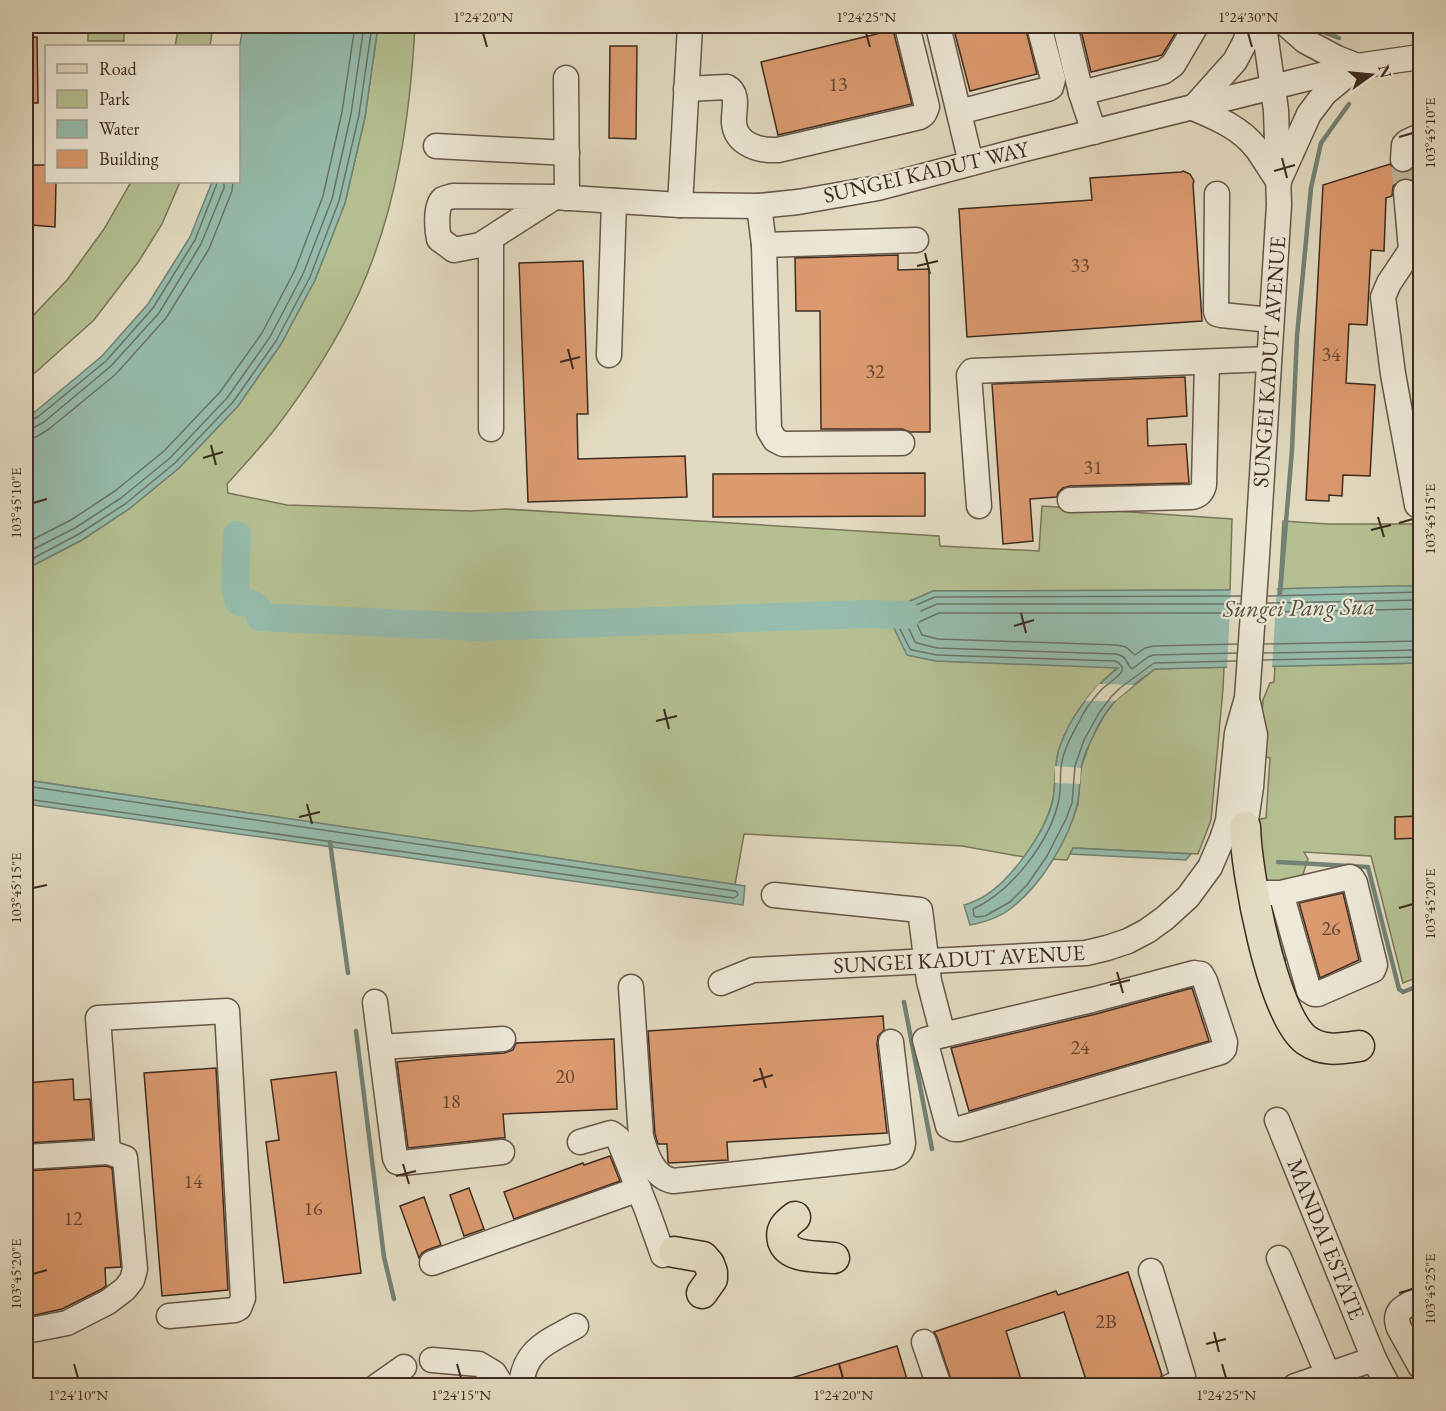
<svg xmlns="http://www.w3.org/2000/svg" width="1446" height="1411" viewBox="0 0 1446 1411" font-family="'EB Garamond',serif">
<rect width="100%" height="100%" fill="#e3dbc1"/>
<filter id="stains"><feTurbulence type="fractalNoise" baseFrequency=".00333" numOctaves="4"/><feColorMatrix values="0 0 0 0 .2 0 0 0 0 .09 0 0 0 0 .02 0 0 0 .5 -.17"/></filter>
<radialGradient id="worn" r=".72"><stop offset=".6" stop-color="#630" stop-opacity="0"/><stop offset="1" stop-color="#630" stop-opacity=".3"/></radialGradient>
<g fill="#b5c092" stroke="#79765a" stroke-width="1.5">
<rect x="88" y="26" width="36" height="15"/>
<polygon points="179,26 213,26 210,46 175,46"/>
<path d="M378,26H415C410,117 397,209 359,293C337,341 307,387 275,429C260,448 243,466 227,484L228,493L287,505L471,511L506,509L939,536L940,546L1039,551L1042,506L1232,519L1230,590L933,591L899,606L868,609V619L891,622L936,661L1118,667C1092,689 1070,716 1059,749C1054,765 1056,783 1053,799C1048,821 1037,840 1024,857L962,846L744,834L735,885L26,780V569L82,540L129,509L179,468L238,406L281,344L315,280L345,203L365,117Z"/>
<polygon points="1322,26 1410,26 1333,34"/>
<polygon points="131,182 180,182 162,224 139,261 94,320 36,372 26,379 26,323 67,280 104,229"/>
<polygon points="1283,521 1327,524 1420,524 1420,586 1279,589"/>
<polygon points="1420,663 1420,816 1395,817 1395,838 1420,838 1420,984 1418,977 1403,983 1371,856 1304,852 1308,859 1302,877 1286,901 1288,950 1284,965 1277,964 1253,820 1266,818 1270,758 1259,755 1263,700 1270,683 1274,682 1275,666"/>
<polygon points="1224,667 1223,689 1211,820 1198,854 1073,848 1067,860 1052,859 1072,821 1078,804 1081,768 1090,742 1104,716 1115,701 1155,669"/>
</g>
<g fill="#96bcad" stroke="#728275" stroke-width="1.5">
<polygon points="243,26 378,26 365,117 345,203 315,280 281,344 238,406 179,468 129,509 82,540 26,569 26,417 36,411 102,356 148,304 190,237 212,182 238,182 238,56"/>
<path d="M1389,586H1420V663L1155,669C1142,679 1127,688 1116,700C1105,712 1096,728 1090,743C1086,751 1082,760 1081,769C1079,781 1080,793 1077,805C1069,839 1042,883 1015,905C1003,916 986,922 970,925L964,905C969,904 973,902 977,900C1008,886 1046,832 1053,799C1056,782 1054,765 1059,749C1070,716 1092,689 1118,668L936,661L907,655L891,622L867,619L868,609L899,606L933,591L1230,590Z"/>
<polygon points="26,780 745,886 743,905 26,804"/>
<polygon points="1073,848 1191,854 1186,860 1070,854"/>
</g>
<g fill="#e3dbc1">
<polygon points="1277,586 1272,669 1227,670 1231,587"/>
<polygon points="1099,684 1134,685 1115,701 1085,701"/>
<polygon points="1055,766 1081,768 1080,784 1055,783"/>
</g>
<g fill="none" stroke-linecap="round" stroke-linejoin="round">
<g stroke="#6a7467" stroke-width="1.5">
<polyline points="26,422 30,421 39,416 106,361 153,308 195,240 216,186 217,182"/>
<polyline points="26,429 33,428 44,422 111,366 159,313 201,244 224,188 224,182"/>
<polyline points="26,438 36,437 49,429 116,374 166,318 209,249 232,191 233,182"/>
<polyline points="26,543 71,520 115,491 164,451 220,392 262,333 295,270 323,196 342,112 355,26"/>
<polyline points="26,553 75,528 121,498 170,458 227,398 270,337 303,274 332,199 351,114 364,26"/>
<polyline points="26,562 79,534 125,504 175,463 233,402 276,341 310,277 339,201 359,115 372,26"/>
<polyline points="1268,596 1420,592"/>
<polyline points="1267,603 1420,600"/>
<polyline points="1267,612 1420,609"/>
<polyline points="1237,644 1154,646 1145,648 1135,655 1126,647 1117,645 938,639 922,635 917,624 919,622 939,613 1240,613"/>
<polyline points="1264,644 1420,641"/>
<path d="M1237,653L1153,655L1148,657L1132,669C1125,663 1128,656 1116,654L937,648L917,643L915,642L905,620L907,617L937,604H1240"/>
<polyline points="1264,653 1420,650"/>
<polyline points="1263,660 1420,657"/>
<path d="M1236,661L1154,663L1120,688L1111,697L1099,713L1084,740L1075,766L1072,803L1066,819L1047,856L1027,885L1010,902L985,916L977,917L974,916L973,909C1011,892 1051,841 1059,799C1061,789 1060,778 1061,767C1063,750 1072,735 1080,720C1085,709 1093,699 1101,690C1106,685 1119,677 1122,671C1122,670 1122,668 1122,667L1119,663L1115,661L937,655L912,650L910,649L894,617V613L902,611L935,597L1241,596"/>
<polyline points="26,786 735,891 737,892 738,895 734,898 26,799"/>
</g>
<g stroke="#728275" stroke-width="4.5">
<polyline points="1317,26 1326,33 1339,38"/>
<polyline points="1280,594 1292,450 1297,336 1311,188 1321,143 1349,104"/>
<polyline points="330,842 348,973"/>
<polyline points="1278,862 1368,867 1399,989 1403,992 1418,986 1419,990"/>
<polyline points="904,1002 932,1149"/>
<polyline points="356,1031 384,1257 394,1299"/>
</g>
<path stroke="#96bcad" stroke-width="28" d="M237,535L235,587L239,602C252,603 257,603 260,617L476,627L868,614L907,615"/>
</g>
<g fill="#dc9a6f" stroke="#3d2b21" stroke-width="1.5">
<polygon points="953,26 1025,26 1037,74 970,91"/>
<polygon points="1080,26 1180,26 1162,55 1091,72"/>
<polygon points="893,30 912,104 778,135 761,62"/>
<polygon points="26,37 37,37 38,103 26,103"/>
<polygon points="610,46 637,46 636,139 609,138"/>
<polygon points="1420,154 1420,187 1419,188 1417,183 1413,179 1404,178 1397,181 1393,187 1392,196 1386,198 1384,251 1371,250 1367,325 1349,324 1346,383 1375,385 1370,476 1343,475 1342,496 1329,495 1329,501 1306,500 1323,185 1390,164 1396,171 1401,173 1409,172 1415,166 1418,155"/>
<polygon points="33,165 46,165 46,182 56,182 55,227 32,225 33,205 26,205 26,177 33,177"/>
<polygon points="1183,171 1190,174 1194,181 1193,184 1202,321 967,337 959,209 1092,200 1090,178 1181,172"/>
<polygon points="898,255 898,270 929,269 930,432 910,432 902,429 821,429 820,311 796,311 795,258"/>
<polygon points="583,261 588,414 577,414 578,459 685,456 687,497 528,502 519,263"/>
<polygon points="1185,377 1187,416 1147,419 1148,446 1186,444 1189,483 1070,486 1063,488 1058,493 1057,497 1030,499 1033,541 1003,544 992,384"/>
<polygon points="925,473 925,516 713,517 713,474"/>
<polygon points="1420,816 1420,838 1395,839 1395,817"/>
<polygon points="1343,893 1359,960 1320,978 1299,903"/>
<polygon points="1192,988 1209,1041 969,1111 951,1048 1096,1014"/>
<polygon points="883,1016 884,1030 878,1036 877,1044 887,1133 727,1142 728,1160 669,1163 668,1162 667,1144 658,1144 655,1134 648,1031"/>
<polygon points="614,1039 617,1109 503,1114 505,1138 500,1138 408,1148 397,1062 445,1057 504,1053 513,1050 516,1043"/>
<polygon points="216,1068 228,1290 162,1296 144,1073"/>
<polygon points="336,1072 361,1273 284,1283 266,1142 279,1140 271,1080"/>
<polygon points="73,1079 74,1100 90,1099 93,1139 26,1143 26,1083"/>
<polygon points="610,1156 620,1181 514,1219 504,1192 583,1163 584,1165"/>
<polygon points="106,1166 112,1168 121,1267 105,1268 106,1286 100,1290 62,1309 26,1317 26,1171"/>
<polygon points="469,1188 484,1229 464,1236 450,1195"/>
<polygon points="424,1197 441,1245 427,1250 422,1253 419,1258 400,1206"/>
<polygon points="1128,1272 1162,1375 1157,1383 1157,1386 1088,1386 1064,1312 1006,1331 1023,1386 953,1386 937,1337 934,1332 1056,1291 1058,1295"/>
<polygon points="897,1346 909,1386 778,1386 778,1382"/>
</g>
<g fill="none" stroke-linecap="round" stroke-linejoin="round">
<polyline stroke="#c2b8a1" stroke-width="24" stroke-dasharray="24 12" stroke-linecap="butt" points="1403,159 1406,192"/>
<g stroke="#665749" stroke-width="27">
<g id="minor">
<polyline points="938,26 971,163"/>
<polyline points="1065,26 1081,93 1094,132"/>
<polyline points="1288,26 1305,41 1337,58 1357,66"/>
<polyline points="566,78 567,198"/>
<path d="M686,89L727,87C740,94 733,111 734,123C736,145 760,151 778,150L920,117L924,114L927,107L907,26"/>
<polyline points="1081,93 1163,72 1173,65 1196,26"/>
<path d="M1193,108C1217,118 1241,128 1257,149C1265,160 1271,171 1279,182"/>
<polyline points="1193,108 1235,61 1245,42 1251,26"/>
<polyline points="959,112 1048,89 1051,87 1053,79 1039,26"/>
<polyline points="436,146 567,153"/>
<polyline points="1403,159 1404,145 1407,142 1420,136"/>
<polyline points="1281,176 1309,114 1325,93 1353,70"/>
<polyline points="1406,192 1411,250 1389,283 1383,297 1393,374 1417,505"/>
<polyline points="1217,194 1216,311 1217,314 1221,315 1271,320"/>
<path d="M555,197L480,245L454,250L439,239C437,230 435,206 443,199C445,198 450,197 453,196L555,197L680,205L759,206L798,202L878,188L1017,151L1357,66L1420,57"/>
<polyline points="680,205 690,26"/>
<polyline points="759,206 764,245 769,430 775,440 783,444 902,443"/>
<polyline points="491,239 491,429"/>
<polyline points="764,245 916,240"/>
<polyline points="609,355 614,201"/>
<path d="M1070,500L1191,497C1199,496 1202,493 1204,485L1207,362"/>
<polyline points="979,506 969,375 972,371 1269,359"/>
<polyline points="1245,827 1251,787 1255,735 1248,703"/>
<polyline points="1253,893 1281,893 1350,877 1352,878 1355,883 1375,965 1373,970 1318,994 1314,994 1309,991 1281,893"/>
<polyline points="774,895 920,910 929,981 943,1035"/>
<polygon points="1194,973 1201,974 1205,981 1225,1042 1224,1049 1221,1052 959,1129 954,1129 948,1126 925,1040 943,1035 1092,1000"/>
<polyline points="721,983 753,970 1086,953 1107,948 1128,941 1147,931 1165,918 1188,897 1210,867 1222,839 1228,821 1237,733 1247,698 1256,571 1279,205 1276,110 1264,26"/>
<path d="M631,987L641,1137C646,1154 653,1177 673,1181L891,1157C899,1154 902,1152 903,1143L891,1042"/>
<polyline points="375,1002 395,1158 397,1162 402,1163 502,1152"/>
<polyline points="381,1047 503,1039"/>
<polyline points="1277,1120 1374,1359 1388,1386"/>
<polyline points="580,1142 611,1133 618,1138 647,1210 663,1255"/>
<polyline points="108,1152 98,1018 227,1011 243,1298 239,1308 235,1310 169,1316"/>
<polyline points="26,1157 108,1152 125,1158 135,1269 132,1280 125,1289 108,1302 67,1323 26,1331"/>
<polyline points="1279,1258 1328,1375"/>
<polyline points="432,1263 639,1189"/>
<polyline points="1151,1271 1183,1377 1182,1380 1180,1383 1171,1386"/>
<path d="M1420,1299C1406,1306 1392,1309 1399,1328L1420,1366"/>
<polyline points="924,1342 939,1386"/>
<polyline points="432,1360 479,1364 494,1373 502,1386"/>
<polyline points="377,1386 404,1367"/>
<path d="M521,1386C524,1349 548,1342 576,1326"/>
<polyline points="1295,1386 1374,1359"/>
</g>
</g>
<g stroke="#3d2b21" stroke-width="33">
<g id="major">
<path d="M1245,827C1246,871 1272,1014 1306,1040C1323,1052 1339,1049 1359,1046"/>
<path d="M795,1217C786,1224 780,1229 783,1241C789,1259 818,1256 834,1258"/>
<polyline points="674,1252 703,1257 709,1264 712,1272 712,1279 702,1293"/>
</g>
</g>
<use href="#minor" stroke="#ede8d7" stroke-width="24"/>
<use href="#major" stroke="#e3dbc1" stroke-width="30"/>
</g>
<path fill="none" stroke="#3d2b21" stroke-width="2" d="M483,33L487,47M866,33L870,47M1248,33L1252,47M1399,137L1413,133M1282,158L1287,178M1274,171L1295,165M925,253L930,274M917,266L938,261M568,349L573,369M560,362L580,357M211,445L216,465M203,458L223,452M33,503L47,499M1378,517L1384,537M1399,523L1413,519M1371,530L1391,525M1021,613L1026,633M1014,626L1034,620M664,709L669,729M656,721L677,716M307,804L312,824M299,817L320,812M33,888L47,885M1399,908L1413,904M1117,972L1123,993M1110,985L1130,980M760,1068L766,1088M753,1081L773,1075M403,1164L409,1184M396,1176L416,1171M33,1274L47,1270M1399,1293L1413,1289M1214,1332L1219,1352M1206,1344L1226,1339M74,1364L78,1378M457,1364L461,1378M839,1364L843,1378M1222,1364L1226,1378"/>
<g text-anchor="middle" dominant-baseline="central" stroke-width="4.5" stroke-linejoin="round" paint-order="stroke">
<g font-size="20" fill="#654734">
<text x="838" y="84">13</text>
<text x="1080" y="265">33</text>
<text x="1331" y="354">34</text>
<text x="875" y="371">32</text>
<text x="1093" y="467">31</text>
<text x="1331" y="928">26</text>
<text x="1080" y="1047">24</text>
<text x="565" y="1076">20</text>
<text x="451" y="1101">18</text>
<text x="193" y="1181">14</text>
<text x="313" y="1208">16</text>
<text x="73" y="1218">12</text>
<text x="1106" y="1321">2B</text>
</g>
<g font-size="22" fill="#3d2b21" stroke="#ede8d7">
<text transform="translate(926 172) rotate(-13)">SUNGEI KADUT WAY</text>
<text transform="translate(1269 362) rotate(-86)">SUNGEI KADUT AVENUE</text>
<text transform="translate(959 959) rotate(-3)">SUNGEI KADUT AVENUE</text>
<text transform="translate(1326 1239) rotate(68)">MANDAI ESTATE</text>
</g>
<g font-size="24" font-style="italic" fill="#534f44" stroke="#ede8d7">
<text transform="translate(1299 607) rotate(-1)">Sungei Pang Sua</text>
</g>
</g>
<rect width="1446" height="1411" fill="none" stroke="#e3dbc1" stroke-width="66"/>
<rect x="45" y="45" width="195" height="138" fill="#ede8d7" stroke="#a79c8e" stroke-width="1.5"/>
<rect x="57" y="64" width="30" height="9" fill="#e3dbc1" stroke="#a79c8e" stroke-width="1.5"/>
<text x="99" y="75" font-size="18" fill="#3d2b21">Road</text>
<rect x="57" y="90" width="30" height="18" fill="#b5c092" stroke="#a79c8e" stroke-width="1.5"/>
<text x="99" y="105" font-size="18" fill="#3d2b21">Park</text>
<rect x="57" y="120" width="30" height="18" fill="#96bcad" stroke="#a79c8e" stroke-width="1.5"/>
<text x="99" y="135" font-size="18" fill="#3d2b21">Water</text>
<rect x="57" y="150" width="30" height="18" fill="#dc9a6f" stroke="#a79c8e" stroke-width="1.5"/>
<text x="99" y="165" font-size="18" fill="#3d2b21">Building</text>
<g transform="translate(1371 75) rotate(75)" stroke="#ede8d7" stroke-width="4.5" paint-order="stroke">
<path d="M0-4.5L10 22L0 15L-10 22Z" fill="#3d2b21"/>
<text y="-9" font-size="16" font-weight="bold" text-anchor="middle" fill="#3d2b21">N</text>
</g>
<rect x="33" y="33" width="1380" height="1345" fill="none" stroke="#3d2b21" stroke-width="2"/>
<g font-size="15" text-anchor="middle" fill="#3d2b21">
<text x="483" y="22">1°24'20"N</text>
<text x="866" y="22">1°24'25"N</text>
<text x="1248" y="22">1°24'30"N</text>
<text transform="translate(1430 133) rotate(-90)" y="5">103°45'10"E</text>
<text transform="translate(16 503) rotate(-90)" y="5">103°45'10"E</text>
<text transform="translate(1430 519) rotate(-90)" y="5">103°45'15"E</text>
<text transform="translate(16 888) rotate(-90)" y="5">103°45'15"E</text>
<text transform="translate(1430 904) rotate(-90)" y="5">103°45'20"E</text>
<text transform="translate(16 1274) rotate(-90)" y="5">103°45'20"E</text>
<text transform="translate(1430 1289) rotate(-90)" y="5">103°45'25"E</text>
<text x="78" y="1400">1°24'10"N</text>
<text x="461" y="1400">1°24'15"N</text>
<text x="843" y="1400">1°24'20"N</text>
<text x="1226" y="1400">1°24'25"N</text>
</g>
<rect width="100%" height="100%" filter="url(#stains)"/>
<rect width="100%" height="100%" fill="url(#worn)"/>
</svg>
